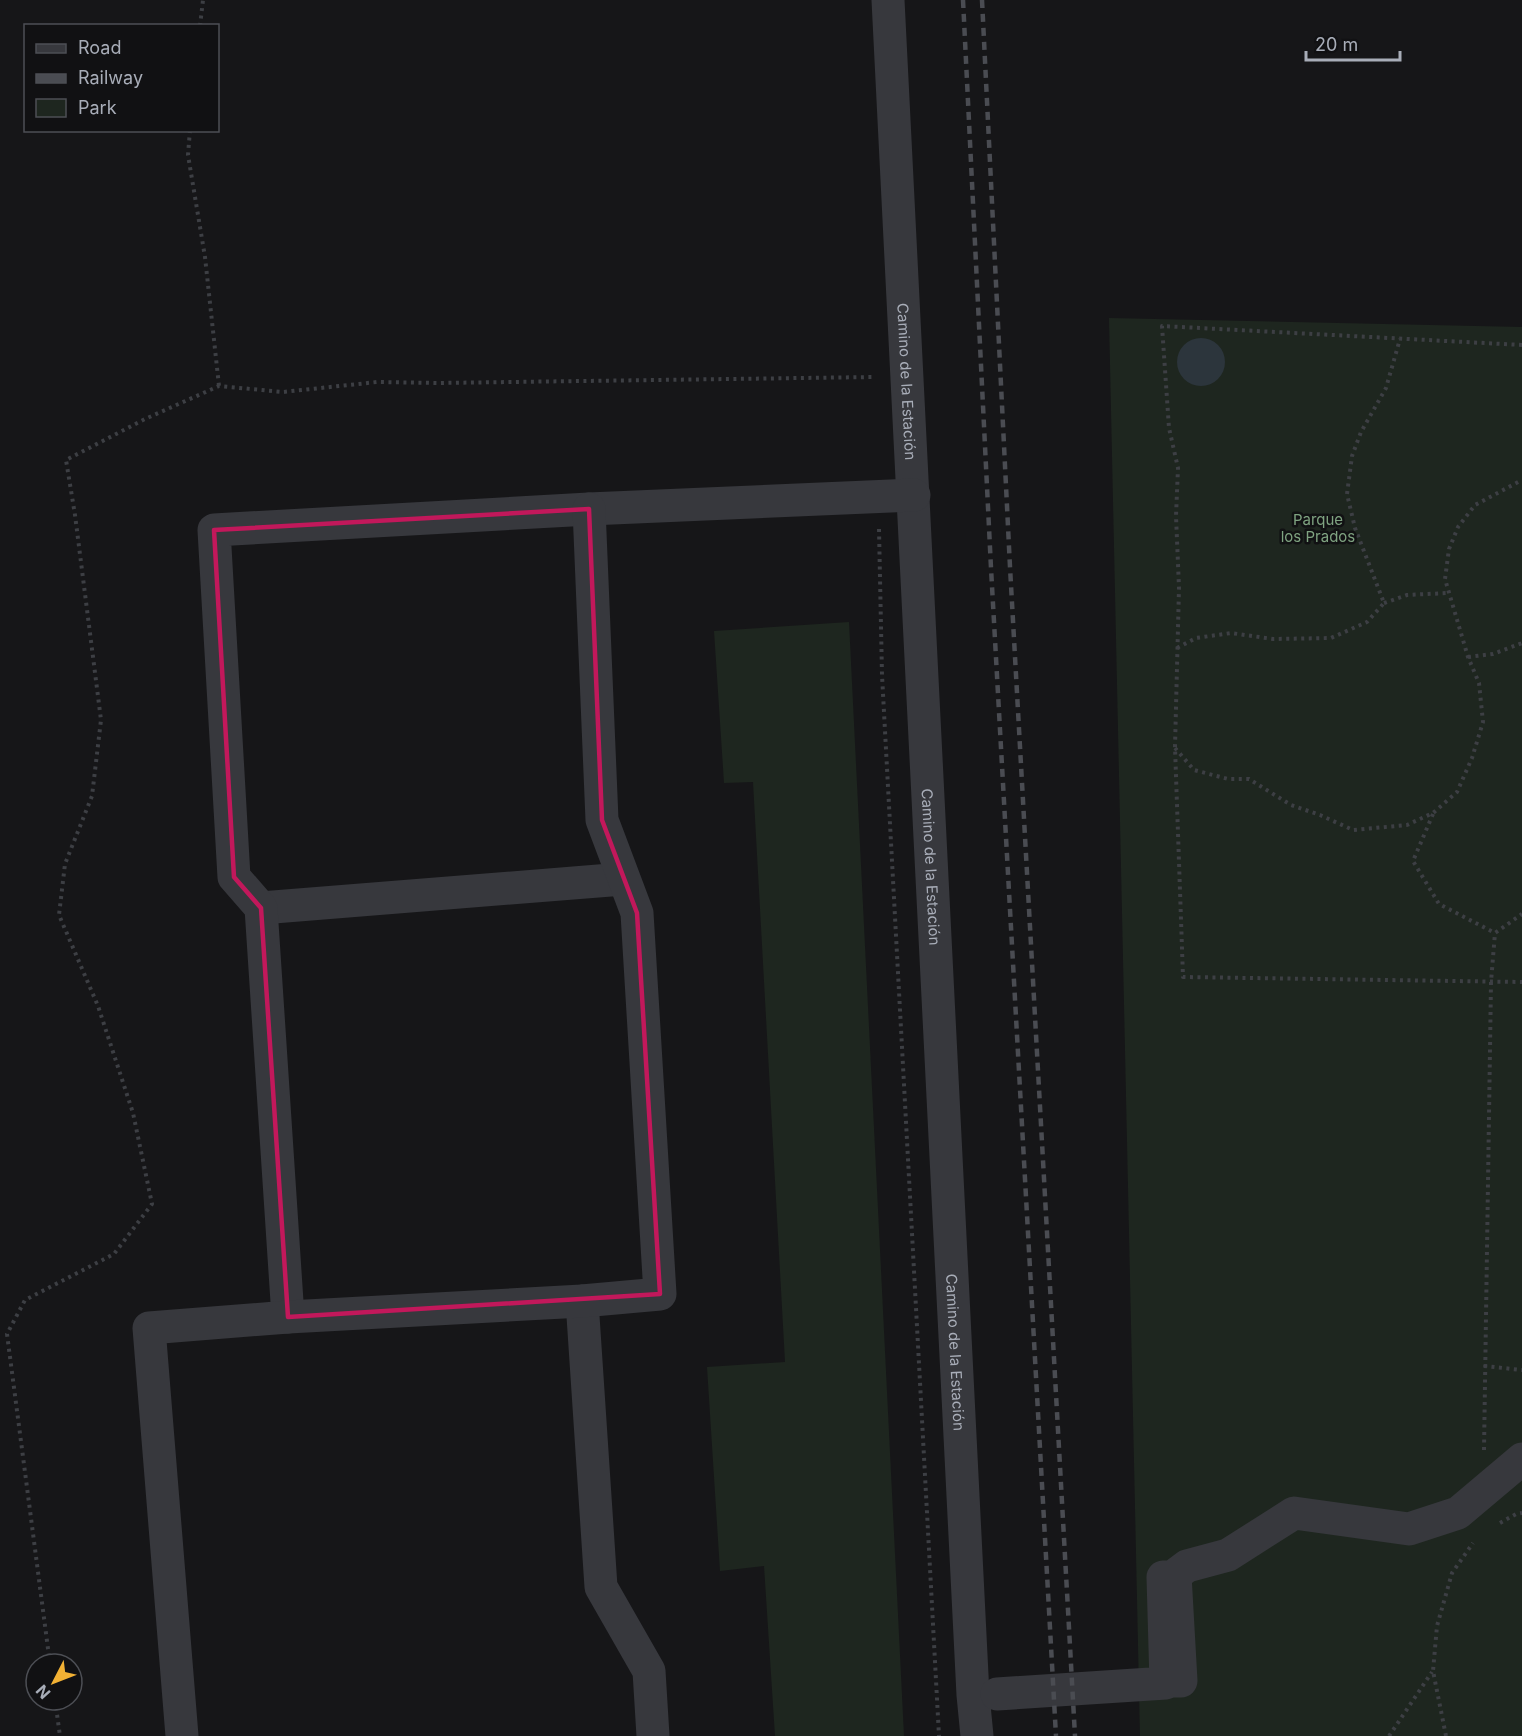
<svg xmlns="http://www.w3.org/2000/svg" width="1522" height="1736" viewBox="0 0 1522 1736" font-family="Inter,sans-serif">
<rect width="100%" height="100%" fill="#161618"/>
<g fill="#1e261f">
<polygon points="1109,318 1522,327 1522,1736 1140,1736"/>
<polygon points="849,622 904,1736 775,1736 764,1566 720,1571 707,1367 785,1362 753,782 724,783 714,631"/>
</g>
<circle fill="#2c353c" cx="1201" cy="362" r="24"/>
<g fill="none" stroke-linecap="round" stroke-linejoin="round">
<g stroke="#3d3f44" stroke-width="4" stroke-dasharray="3 4.5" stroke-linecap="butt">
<polyline points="200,26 203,0"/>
<polyline points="190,130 188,155 205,257 219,386"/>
<polyline points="1522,345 1162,326 1169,428 1178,468 1176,516 1179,588 1175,747 1183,977 1522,982"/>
<polyline points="879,529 882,675 939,1736"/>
<polyline points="1384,603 1407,595 1448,593"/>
<polyline points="1177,648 1196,638 1231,633 1273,639 1331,638 1367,622 1384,603 1355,528 1347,494 1352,456 1361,432 1386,388 1400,339"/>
<polyline points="1468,657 1493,654 1522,643"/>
<polyline points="1175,748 1194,770 1228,779 1249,779 1291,805 1320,815 1353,830 1407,825 1433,813 1457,792 1472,758 1483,722 1479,683 1468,657 1445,579 1449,549 1458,527 1475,505 1522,480"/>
<polyline points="1433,814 1413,861 1439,904 1495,933 1522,914"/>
<polyline points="1484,1366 1522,1370"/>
<polyline points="1484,1450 1491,982 1495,933"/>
<polyline points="1500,1523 1516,1514 1522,1513"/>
<polyline points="50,1664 7,1334 25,1300 114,1254 152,1204 133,1113 98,1006 59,915 65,864 92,796 101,720 75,515 66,460 145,419 219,386 283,392 377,382 438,383 875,377"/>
<polyline points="55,1700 60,1736"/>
<polyline points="1389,1736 1432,1672"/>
<polyline points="1446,1736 1433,1671 1437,1626 1452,1573 1473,1543"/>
</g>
<g stroke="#37383d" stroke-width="33">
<path id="s1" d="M888,0L973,1695L977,1736"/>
<polyline points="261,908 623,879"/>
<polyline points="582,1301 601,1587 649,1671 653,1736"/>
<polyline points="288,1317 261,908 234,877 214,530 589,509 914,495"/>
<polyline points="997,1694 1166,1683 1163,1577 1169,1577 1174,1681 1181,1681 1175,1575 1187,1566 1228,1555 1294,1513 1409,1529 1458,1513 1522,1459"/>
<polyline points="182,1736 149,1328 288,1317 582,1301 660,1294 637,913 602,820 589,509"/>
</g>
<g stroke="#4a4c52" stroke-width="4.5" stroke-dasharray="8 6" stroke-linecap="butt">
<polyline points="963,0 991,568 1056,1736"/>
<polyline points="982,0 1010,567 1075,1736"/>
</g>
</g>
<path fill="none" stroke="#c2185b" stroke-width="4.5" stroke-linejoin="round" d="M589,509L602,820L637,913L660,1294L288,1317L261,908L234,877L214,530Z"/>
<g text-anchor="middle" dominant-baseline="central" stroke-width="5" stroke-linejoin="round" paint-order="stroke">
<g font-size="15" fill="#a8adb8" stroke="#111113">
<text stroke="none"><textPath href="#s1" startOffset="382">Camino de la Estación</textPath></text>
<text stroke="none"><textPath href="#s1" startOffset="868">Camino de la Estación</textPath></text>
<text stroke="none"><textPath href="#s1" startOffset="1354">Camino de la Estación</textPath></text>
</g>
<g font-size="15" fill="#7fa381" stroke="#111113">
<text x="1318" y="519">Parque<tspan x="1318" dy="17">los Prados</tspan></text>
</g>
</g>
<rect x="24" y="24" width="195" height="108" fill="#111113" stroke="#4d4f55" stroke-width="1.5"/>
<rect x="36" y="44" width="30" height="9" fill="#37383d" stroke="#4d4f55" stroke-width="1.5"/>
<text x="78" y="54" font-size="18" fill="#a8adb8">Road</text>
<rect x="36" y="74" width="30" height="9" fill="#4a4c52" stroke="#4d4f55" stroke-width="1.5"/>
<text x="78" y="84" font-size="18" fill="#a8adb8">Railway</text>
<rect x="36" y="99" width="30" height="18" fill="#1e261f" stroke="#4d4f55" stroke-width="1.5"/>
<text x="78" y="114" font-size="18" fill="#a8adb8">Park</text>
<g transform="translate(54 1682) rotate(228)"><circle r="28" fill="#111113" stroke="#4d4f55" stroke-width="1.5"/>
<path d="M0-4.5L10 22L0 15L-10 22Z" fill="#f2b134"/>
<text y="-9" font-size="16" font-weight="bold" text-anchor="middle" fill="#a8adb8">N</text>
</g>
<path d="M1306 51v9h94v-9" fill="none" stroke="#a8adb8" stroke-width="3"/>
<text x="1315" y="51" font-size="18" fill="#a8adb8" stroke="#111113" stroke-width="4.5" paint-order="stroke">20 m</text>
</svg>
